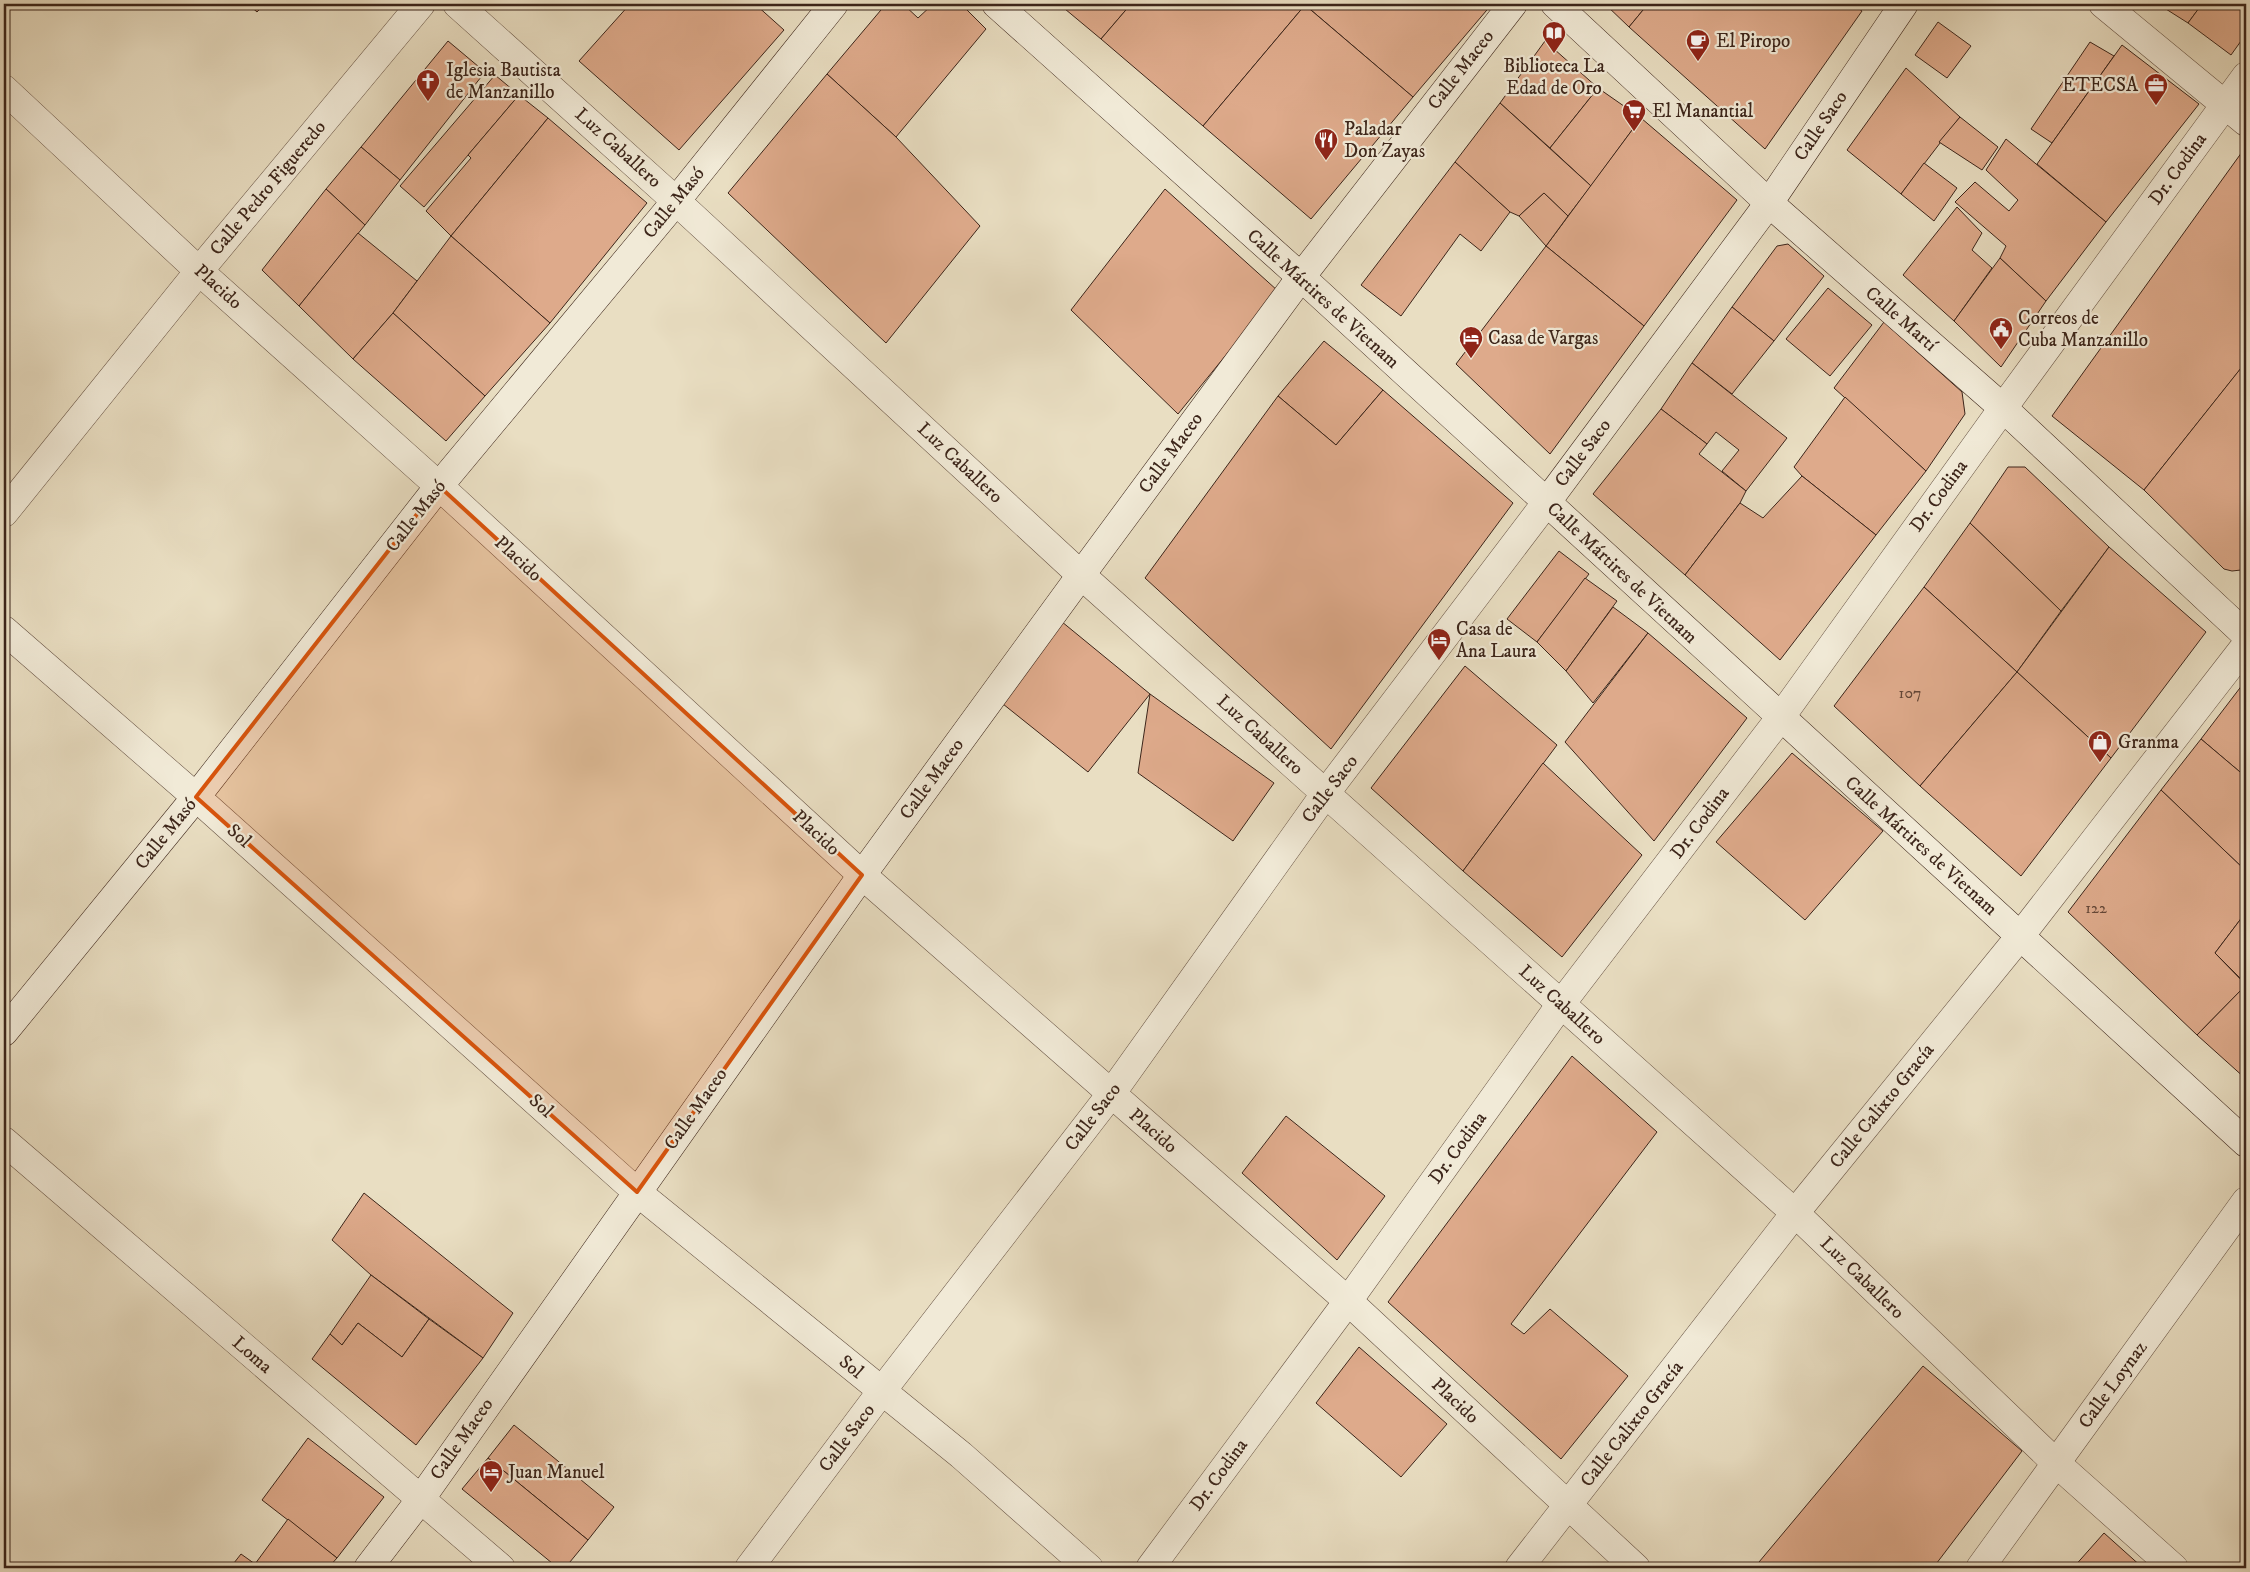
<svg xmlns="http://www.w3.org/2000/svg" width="2250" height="1572" viewBox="0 0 2250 1572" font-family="'IM FELL DW Pica',serif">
<rect width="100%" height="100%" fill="#e9dec2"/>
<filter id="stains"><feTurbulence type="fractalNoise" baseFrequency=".004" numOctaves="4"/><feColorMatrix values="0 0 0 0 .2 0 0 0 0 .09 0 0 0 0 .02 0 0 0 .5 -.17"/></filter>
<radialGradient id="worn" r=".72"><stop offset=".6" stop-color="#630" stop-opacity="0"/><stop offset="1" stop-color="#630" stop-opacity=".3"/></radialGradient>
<g fill="#deaa8b" stroke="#3c251a">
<polygon points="248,4 265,4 257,12"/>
<polygon points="630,4 755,4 784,30 679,150 579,61"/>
<polygon points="886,4 903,4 918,18 933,4 961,4 986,29 896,137 827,74"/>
<polygon points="1059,4 1131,4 1101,39"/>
<polygon points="1131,4 1304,4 1305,5 1203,126 1101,39"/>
<polygon points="1304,4 1492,4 1413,97"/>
<polygon points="1605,4 1648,4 1629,27"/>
<polygon points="1648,4 1852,4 1862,11 1765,149 1629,27"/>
<polygon points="2158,4 2202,4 2188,23"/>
<polygon points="2202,4 2246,4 2246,34 2231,55 2188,23"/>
<polygon points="1305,5 1413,97 1311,219 1203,126"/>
<polygon points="1938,22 1971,46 1947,78 1915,55"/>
<polygon points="448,41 485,72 400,180 361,147"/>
<polygon points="1545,41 1598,88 1550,148 1500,103"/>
<polygon points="2090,42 2114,56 2052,143 2031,129"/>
<polygon points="2122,45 2199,104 2106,222 2037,164"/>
<polygon points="1906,68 1960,117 1901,194 1847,150"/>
<polygon points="827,74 896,137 980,226 886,343 728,193"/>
<polygon points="495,75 519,95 424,207 400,186"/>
<polygon points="1598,88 1641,118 1591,186 1550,148"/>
<polygon points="519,95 548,118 451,236 426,211 471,158 468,155"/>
<polygon points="1500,103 1591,186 1568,216 1544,193 1519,216 1510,212 1455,162"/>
<polygon points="1960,117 1998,147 1982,170 1939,142"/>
<polygon points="548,118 647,203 550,323 451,236"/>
<polygon points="1641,118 1737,200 1644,326 1546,246"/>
<polygon points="2006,139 2106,222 2046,301 2000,258 2006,246 1955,202 1975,182 2009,211 2018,200 1986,170"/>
<polygon points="361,147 400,180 365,225 326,189"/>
<polygon points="2242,152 2246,156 2246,362 2144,490 2052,416"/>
<polygon points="1455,162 1510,212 1481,251 1460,234 1401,316 1361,285"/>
<polygon points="1924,163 1957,188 1934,221 1901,194"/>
<polygon points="326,189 365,225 299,306 262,270"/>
<polygon points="1165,189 1278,291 1178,414 1071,310"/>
<polygon points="1544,193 1568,216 1546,246 1519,216"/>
<polygon points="1957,207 1982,233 1972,250 1992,268 1954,321 1903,275"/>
<polygon points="358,233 417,281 393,313 353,359 299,306"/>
<polygon points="451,236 550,323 485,396 393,313"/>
<polygon points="1788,244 1824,276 1774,341 1732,307 1777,246"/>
<polygon points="1546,246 1644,326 1550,454 1456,364"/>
<polygon points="2000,258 2046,301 2001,367 1954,321"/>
<polygon points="1828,288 1872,325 1830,376 1786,339"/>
<polygon points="1732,307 1774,341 1732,394 1692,363"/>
<polygon points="393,313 485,396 446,441 353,359"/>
<polygon points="1884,322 1962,392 1965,414 1926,471 1834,388"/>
<polygon points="1324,341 1383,390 1336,445 1278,396"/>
<polygon points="1692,363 1787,438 1746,491 1722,471 1739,450 1716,432 1707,444 1661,409"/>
<polygon points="2245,363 2246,566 2241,570 2232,571 2224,569 2144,490"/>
<polygon points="1383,390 1513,503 1331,749 1145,578 1278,396 1336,445"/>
<polygon points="1845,397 1926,471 1876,535 1802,476 1794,467"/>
<polygon points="1661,409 1707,444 1699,454 1746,491 1740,503 1685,575 1593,494"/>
<polygon points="2008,467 2025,467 2109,547 2061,611 1970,523"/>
<polygon points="1802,476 1876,535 1780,660 1685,575 1740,503 1763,518"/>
<polygon points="1970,523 2061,611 2017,672 1924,587"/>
<polygon points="2109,547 2206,632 2111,758 2017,672"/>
<polygon points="1559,551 1589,574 1537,642 1507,619"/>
<polygon points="1585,578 1617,601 1566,671 1537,642"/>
<polygon points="1924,587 2017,672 1920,786 1834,706"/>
<polygon points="1613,607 1648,633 1593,703 1566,671"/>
<polygon points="1056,617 1150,694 1088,772 993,696"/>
<polygon points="1648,633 1747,718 1654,841 1565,742"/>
<polygon points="1465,666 1557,745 1463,871 1371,788"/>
<polygon points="2017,672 2111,758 2021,876 1920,786"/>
<polygon points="2246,680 2246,777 2201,739"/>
<polygon points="1150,694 1274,783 1233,841 1138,773"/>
<polygon points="2201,739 2246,777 2246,871 2161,790"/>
<polygon points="1792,753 1883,831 1805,920 1716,842"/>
<polygon points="1543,763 1642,855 1562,957 1463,871"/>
<polygon points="2161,790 2246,871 2246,912 2215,953 2246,985 2197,1035 2068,912"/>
<polygon points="2246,912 2246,984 2215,953"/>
<polygon points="2246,985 2246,1079 2197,1035"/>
<polygon points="1572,1056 1657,1132 1511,1324 1524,1334 1550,1309 1628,1376 1561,1459 1388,1302"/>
<polygon points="1286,1116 1385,1196 1337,1260 1242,1173"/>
<polygon points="364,1193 513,1313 483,1358 371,1275 332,1240"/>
<polygon points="371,1275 429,1319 402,1357 358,1323 342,1345 330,1334"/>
<polygon points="429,1319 483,1358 416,1445 312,1359 330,1334 342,1345 358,1323 402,1357"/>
<polygon points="1359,1347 1447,1424 1401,1477 1316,1403"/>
<polygon points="1923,1366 2022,1451 1933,1568 1754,1568"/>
<polygon points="514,1425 614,1507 588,1540 488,1458"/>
<polygon points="308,1438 384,1497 337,1558 262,1500"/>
<polygon points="488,1458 588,1540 565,1568 558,1568 462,1489"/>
<polygon points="288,1519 337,1558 328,1568 230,1568 241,1554 255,1564"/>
<polygon points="2104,1533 2143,1568 2073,1568"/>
</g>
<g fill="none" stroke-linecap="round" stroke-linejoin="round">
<g stroke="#675344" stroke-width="29">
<g id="street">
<polyline points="457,4 676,201 1081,575 1795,1213 2056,1463 2174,1568"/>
<polyline points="2103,4 2246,122"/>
<polyline points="4,89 199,271 439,486 862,875 1348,1301 1636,1568"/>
<polyline points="4,513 199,271 421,4"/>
<polyline points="4,630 196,797 637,1192 961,1455 1089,1568"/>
<polyline points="4,1141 501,1568"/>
<polyline points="749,1568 881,1392 1111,1094 1325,794 1546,503"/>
<polyline points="1150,1568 1348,1301 1561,1004 1780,718 2003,408 2246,76"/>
<polyline points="1519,1568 1795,1213 2021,935 2246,645"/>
<polyline points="1980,1568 2246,1201"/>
</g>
</g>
<g stroke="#3c251a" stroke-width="29">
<g id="secondary">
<polyline points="996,4 1301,277 2246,1143"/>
<polyline points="1555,4 1769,203 2003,408 2246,635"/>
<polyline points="1546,503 1769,203 1904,4"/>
<polyline points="4,1032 196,797 439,486 676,201 834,4"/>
<polyline points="368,1568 420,1500 862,875 1081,575 1301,277 1513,4"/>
</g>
</g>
<use href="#street" stroke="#f1ead7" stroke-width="28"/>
<use href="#secondary" stroke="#f1ead7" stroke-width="28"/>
</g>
<path fill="#d7540d" fill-opacity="0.2" stroke="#d7540d" stroke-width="4" stroke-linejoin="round" d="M439,486L862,875L637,1192L196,797Z"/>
<defs>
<g id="library-pin" transform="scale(1.25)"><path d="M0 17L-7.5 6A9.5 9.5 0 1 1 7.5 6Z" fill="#8f2418" stroke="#f1ead7"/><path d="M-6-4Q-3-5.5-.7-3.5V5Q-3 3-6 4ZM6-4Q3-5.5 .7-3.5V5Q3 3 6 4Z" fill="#fff"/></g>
<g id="cafe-pin" transform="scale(1.25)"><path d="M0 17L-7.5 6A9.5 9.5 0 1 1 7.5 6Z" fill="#8f2418" stroke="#f1ead7"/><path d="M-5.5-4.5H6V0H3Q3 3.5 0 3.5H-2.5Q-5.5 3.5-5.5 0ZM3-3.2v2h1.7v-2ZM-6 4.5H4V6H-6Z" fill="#fff"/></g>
<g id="church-pin" transform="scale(1.25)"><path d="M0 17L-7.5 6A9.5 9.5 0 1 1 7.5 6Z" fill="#8f2418" stroke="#f1ead7"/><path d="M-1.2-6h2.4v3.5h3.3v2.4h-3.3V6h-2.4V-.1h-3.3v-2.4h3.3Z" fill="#fff"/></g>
<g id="office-pin" transform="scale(1.25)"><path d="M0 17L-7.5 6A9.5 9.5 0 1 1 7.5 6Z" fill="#8f2418" stroke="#f1ead7"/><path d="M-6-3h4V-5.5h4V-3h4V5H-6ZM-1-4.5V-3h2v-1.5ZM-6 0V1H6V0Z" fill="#fff"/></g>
<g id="supermarket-pin" transform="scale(1.25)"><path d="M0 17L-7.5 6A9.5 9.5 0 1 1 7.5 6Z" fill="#8f2418" stroke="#f1ead7"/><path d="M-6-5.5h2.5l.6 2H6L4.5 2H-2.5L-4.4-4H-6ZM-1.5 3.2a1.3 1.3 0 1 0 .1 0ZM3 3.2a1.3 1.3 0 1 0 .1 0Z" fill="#fff"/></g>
<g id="restaurant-pin" transform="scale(1.25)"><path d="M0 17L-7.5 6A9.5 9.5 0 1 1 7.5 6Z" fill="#8f2418" stroke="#f1ead7"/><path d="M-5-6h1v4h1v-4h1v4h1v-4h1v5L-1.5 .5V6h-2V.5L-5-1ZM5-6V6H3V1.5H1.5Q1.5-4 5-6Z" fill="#fff"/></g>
<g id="civic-pin" transform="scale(1.25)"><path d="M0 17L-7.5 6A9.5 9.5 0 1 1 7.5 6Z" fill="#8f2418" stroke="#f1ead7"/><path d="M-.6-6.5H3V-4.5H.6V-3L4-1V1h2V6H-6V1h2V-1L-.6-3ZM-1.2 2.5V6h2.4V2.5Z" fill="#fff"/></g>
<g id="hotel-pin" transform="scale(1.25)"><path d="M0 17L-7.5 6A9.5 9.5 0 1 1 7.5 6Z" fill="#8f2418" stroke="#f1ead7"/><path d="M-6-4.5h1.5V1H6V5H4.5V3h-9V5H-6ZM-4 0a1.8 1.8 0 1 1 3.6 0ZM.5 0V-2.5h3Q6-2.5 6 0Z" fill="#fff"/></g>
<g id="shop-pin" transform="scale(1.25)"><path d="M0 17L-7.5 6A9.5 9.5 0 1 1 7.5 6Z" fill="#8f2418" stroke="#f1ead7"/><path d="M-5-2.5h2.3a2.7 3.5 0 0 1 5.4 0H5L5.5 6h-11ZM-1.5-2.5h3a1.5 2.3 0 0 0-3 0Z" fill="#fff"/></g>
</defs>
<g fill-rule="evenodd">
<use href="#library-pin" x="1554" y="33"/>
<use href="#cafe-pin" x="1698" y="41"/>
<use href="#church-pin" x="428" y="81"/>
<use href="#office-pin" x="2156" y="85"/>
<use href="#supermarket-pin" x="1634" y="111"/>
<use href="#restaurant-pin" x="1326" y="140"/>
<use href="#civic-pin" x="2001" y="329"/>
<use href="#hotel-pin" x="1471" y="338"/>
<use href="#hotel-pin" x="1439" y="640"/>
<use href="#shop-pin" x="2100" y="742"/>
<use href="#hotel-pin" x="491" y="1472"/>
</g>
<g text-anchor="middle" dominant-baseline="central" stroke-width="4.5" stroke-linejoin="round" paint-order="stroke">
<g font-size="16" fill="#644636">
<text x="1910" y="693">107</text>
<text x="2096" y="908">122</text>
</g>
<g font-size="19" fill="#3c251a" stroke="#f1ead7" text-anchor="start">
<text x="1716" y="41">El Piropo</text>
<text x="1554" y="66" text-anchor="middle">Biblioteca La<tspan x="1554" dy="22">Edad de Oro</tspan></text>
<text x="446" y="70">Iglesia Bautista<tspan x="446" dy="22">de Manzanillo</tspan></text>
<text x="2138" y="85" text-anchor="end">ETECSA</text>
<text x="1652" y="111">El Manantial</text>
<text x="1344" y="129">Paladar<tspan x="1344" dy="22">Don Zayas</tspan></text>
<text x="2018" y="318">Correos de<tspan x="2018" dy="22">Cuba Manzanillo</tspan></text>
<text x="1488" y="338">Casa de Vargas</text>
<text x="1456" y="629">Casa de<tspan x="1456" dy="22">Ana Laura</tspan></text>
<text x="2118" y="742">Granma</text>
<text x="508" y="1472">Juan Manuel</text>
</g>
<g font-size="19" fill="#3c251a" stroke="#f1ead7">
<text transform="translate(1461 70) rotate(-52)">Calle Maceo</text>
<text transform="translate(1821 126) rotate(-56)">Calle Saco</text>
<text transform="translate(618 148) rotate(42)">Luz Caballero</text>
<text transform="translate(2178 169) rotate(-54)">Dr. Codina</text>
<text transform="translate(268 188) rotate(-50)">Calle Pedro Figueredo</text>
<text transform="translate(674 203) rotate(-51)">Calle Masó</text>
<text transform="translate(218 287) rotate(42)">Placido</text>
<text transform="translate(1323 299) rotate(42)">Calle Mártires de Vietnam</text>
<text transform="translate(1901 319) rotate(41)">Calle Martí</text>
<text transform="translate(1171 453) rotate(-54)">Calle Maceo</text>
<text transform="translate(1583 453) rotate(-53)">Calle Saco</text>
<text transform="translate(960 463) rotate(43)">Luz Caballero</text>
<text transform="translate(1939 496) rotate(-54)">Dr. Codina</text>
<text transform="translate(416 516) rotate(-52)">Calle Masó</text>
<text transform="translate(518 559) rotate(43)">Placido</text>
<text transform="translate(1622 573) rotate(43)">Calle Mártires de Vietnam</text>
<text transform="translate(1260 735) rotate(42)">Luz Caballero</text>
<text transform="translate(932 779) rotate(-54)">Calle Maceo</text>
<text transform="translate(1330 789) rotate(-53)">Calle Saco</text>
<text transform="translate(1700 823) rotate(-53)">Dr. Codina</text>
<text transform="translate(816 833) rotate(43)">Placido</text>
<text transform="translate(166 834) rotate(-51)">Calle Masó</text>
<text transform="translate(239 836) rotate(42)">Sol</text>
<text transform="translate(1921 846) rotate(42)">Calle Mártires de Vietnam</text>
<text transform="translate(1562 1005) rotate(42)">Luz Caballero</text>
<text transform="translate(541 1106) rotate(42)">Sol</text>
<text transform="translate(1882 1106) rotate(-51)">Calle Calixto Gracía</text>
<text transform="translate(696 1109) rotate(-55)">Calle Maceo</text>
<text transform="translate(1093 1117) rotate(-53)">Calle Saco</text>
<text transform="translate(1153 1131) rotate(41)">Placido</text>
<text transform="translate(1458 1148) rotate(-54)">Dr. Codina</text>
<text transform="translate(1862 1278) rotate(44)">Luz Caballero</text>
<text transform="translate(252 1355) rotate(41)">Loma</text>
<text transform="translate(851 1367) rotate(39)">Sol</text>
<text transform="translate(2113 1385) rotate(-54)">Calle Loynaz</text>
<text transform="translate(1455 1401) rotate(43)">Placido</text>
<text transform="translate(1632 1424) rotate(-52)">Calle Calixto Gracía</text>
<text transform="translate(847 1438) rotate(-53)">Calle Saco</text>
<text transform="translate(462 1439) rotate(-55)">Calle Maceo</text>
<text transform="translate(1219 1475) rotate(-54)">Dr. Codina</text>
</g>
</g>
<rect width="2250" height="1572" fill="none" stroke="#e9dec2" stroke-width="20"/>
<rect x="5" y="5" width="2240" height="1562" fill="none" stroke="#3c251a" stroke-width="2.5"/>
<rect x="10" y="10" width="2230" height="1552" fill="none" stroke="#3c251a"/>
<rect width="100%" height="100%" filter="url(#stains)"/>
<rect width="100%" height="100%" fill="url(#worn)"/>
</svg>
